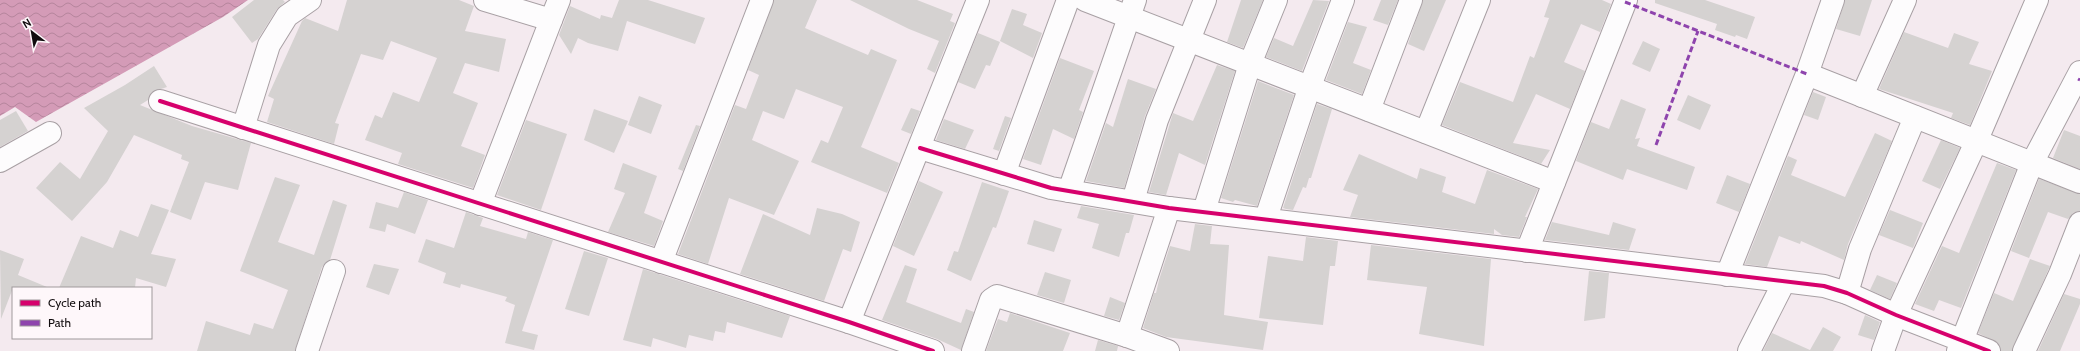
<svg xmlns="http://www.w3.org/2000/svg" width="2080" height="351" viewBox="0 0 2080 351" font-family="Cabin,sans-serif">
<defs>
<pattern id="water-waves" width="16" height="10" patternUnits="userSpaceOnUse"><rect width="16" height="10" fill="#d49bb7"/><path d="M0 5q4-4 8 0t8 0" fill="none" stroke="#b5849c"/></pattern>
</defs>
<rect width="100%" height="100%" fill="#f4eaef"/>
<polygon fill="url(#water-waves)" points="0,0 248,0 223,17 36,122 15,107 0,116"/>
<g fill="#d5d2d1">
<polygon points="254,0 283,0 285,2 277,9 258,39 252,43 232,17"/>
<polygon points="347,0 459,0 474,6 465,31 506,39 499,72 465,63 453,93 478,103 461,146 485,155 473,188 398,164 402,153 365,140 375,115 382,118 393,92 419,102 437,58 391,41 383,60 361,54 335,123 339,124 334,144 267,122 274,99 268,96 302,21 305,18 338,31"/>
<polygon points="619,0 648,0 705,18 695,44 627,21 618,51 588,43 578,38 571,54 559,35 570,6 600,19 601,15 612,18"/>
<polygon points="774,0 817,0 805,28 868,55 871,49 897,60 861,147 899,163 887,193 811,162 821,140 828,143 843,107 796,89 784,119 763,111 752,140 799,161 774,215 729,198 708,264 678,254 735,105 746,109 759,75 748,70"/>
<polygon points="850,0 917,0 953,14 950,21 955,23 935,73 927,69 939,41 909,29"/>
<polygon points="1241,0 1263,0 1243,48 1227,42"/>
<polygon points="1313,0 1329,1 1302,71 1266,57 1274,38 1293,46"/>
<polygon points="1381,0 1398,0 1388,25 1373,20"/>
<polygon points="1423,0 1446,0 1424,51 1408,44"/>
<polygon points="1550,0 1602,0 1611,4 1600,32 1581,24 1564,62 1585,71 1570,109 1536,94 1513,143 1550,150 1541,164 1442,125 1460,82 1513,102 1530,56 1534,58 1549,18 1544,17"/>
<polygon points="1655,0 1705,0 1755,17 1747,39 1736,35 1735,37 1715,30 1717,24 1655,3"/>
<polygon points="1845,0 1872,0 1860,36 1836,29"/>
<polygon points="1012,9 1027,14 1023,25 1042,33 1033,58 1000,41"/>
<polygon points="1348,22 1367,27 1353,63 1371,70 1362,94 1326,80"/>
<polygon points="1904,32 1948,48 1954,33 1979,42 1969,64 1992,71 1970,125 1951,118 1953,113 1879,89"/>
<polygon points="978,33 1000,42 990,66 986,65 975,89 958,82"/>
<polygon points="1643,41 1660,49 1650,72 1632,64"/>
<polygon points="1060,58 1094,71 1079,110 1083,112 1074,139 1053,129 1041,165 1023,159"/>
<polygon points="1217,65 1235,71 1205,165 1179,153 1166,195 1149,192 1173,113 1193,121"/>
<polygon points="154,66 167,87 152,92 148,100 140,105 192,126 251,143 238,190 205,182 191,220 170,212 189,162 181,159 182,155 134,135 107,182 72,221 36,188 60,162 80,179 108,131 84,108 125,85"/>
<polygon points="1128,79 1156,89 1145,116 1124,188 1086,181 1106,123 1113,127"/>
<polygon points="1258,81 1294,95 1257,206 1235,200 1233,202 1221,198"/>
<polygon points="1813,92 1826,97 1818,120 1804,115"/>
<polygon points="1688,95 1711,105 1700,130 1677,120"/>
<polygon points="639,96 662,105 651,134 628,125"/>
<polygon points="1621,99 1646,109 1635,139 1640,138 1637,146 1695,167 1687,190 1627,169 1623,180 1576,161 1591,122 1609,129"/>
<polygon points="1317,104 1332,109 1311,178 1309,178 1306,188 1303,187 1293,210 1286,209 1283,208"/>
<polygon points="911,108 920,111 911,134 901,130"/>
<polygon points="594,109 628,121 614,153 584,140"/>
<polygon points="16,111 28,131 0,147 0,120"/>
<polygon points="1005,116 1011,118 999,151 993,149"/>
<polygon points="944,119 974,130 965,149 936,140"/>
<polygon points="526,120 567,134 541,210 497,195"/>
<polygon points="696,125 700,126 683,171 678,169"/>
<polygon points="2064,130 2080,136 2080,169 2053,158"/>
<polygon points="1875,133 1892,141 1848,244 1844,260 1801,241 1800,244 1779,236 1767,267 1745,264 1788,156 1797,160 1791,175 1845,197"/>
<polygon points="1941,140 1960,148 1940,189 1922,181"/>
<polygon points="1359,154 1417,179 1420,168 1446,177 1442,192 1475,204 1487,170 1538,189 1525,217 1527,217 1519,237 1502,235 1494,229 1494,234 1350,217 1358,195 1343,190"/>
<polygon points="623,163 657,176 644,213 663,221 654,246 608,232 625,193 614,189"/>
<polygon points="1997,163 2016,170 1961,308 1939,300 1934,311 1915,304 1942,246 1959,253"/>
<polygon points="1727,175 1750,184 1739,212 1716,203"/>
<polygon points="275,177 300,185 278,242 314,255 333,200 347,205 330,260 322,267 295,351 197,351 206,321 250,335 254,323 273,329 288,290 240,271"/>
<polygon points="2039,179 2080,194 2080,211 2073,213 2068,219 2048,212 2029,258 2011,251"/>
<polygon points="919,181 943,192 914,256 893,246"/>
<polygon points="982,182 1009,191 996,228 993,227 971,281 947,270 954,251 958,252"/>
<polygon points="404,192 428,200 415,234 387,224 385,232 369,228 376,202 398,208"/>
<polygon points="151,204 169,210 151,254 176,259 166,287 136,278 135,288 59,288 81,236 113,248 120,230 138,237"/>
<polygon points="1081,206 1134,215 1129,233 1126,233 1119,257 1092,248 1099,224 1077,218"/>
<polygon points="817,208 842,214 860,222 851,252 843,249 824,301 740,274 763,214 810,235"/>
<polygon points="1890,210 1923,223 1913,248 1879,235"/>
<polygon points="466,212 483,218 480,226 526,239 528,232 553,240 522,331 538,335 534,350 505,343 515,305 505,301 507,297 461,284 460,288 443,283 446,273 418,262 426,239 454,248"/>
<polygon points="1034,220 1062,229 1054,252 1027,244"/>
<polygon points="1552,222 1609,235 1613,222 1636,229 1629,250 1545,240"/>
<polygon points="1195,224 1212,226 1210,244 1229,245 1224,315 1268,322 1263,350 1166,337 1143,328 1154,293 1156,293 1159,280 1170,246 1190,251"/>
<polygon points="1306,237 1338,241 1335,266 1330,266 1323,325 1259,318 1268,256 1303,261"/>
<polygon points="1371,245 1491,259 1484,346 1419,334 1427,287 1367,280"/>
<polygon points="0,250 24,259 18,275 47,287 13,288 1,319"/>
<polygon points="584,251 608,258 589,316 565,309"/>
<polygon points="2030,259 2050,266 2012,351 2001,351 1998,343 1978,333 1994,293 2013,301"/>
<polygon points="374,264 399,269 389,295 366,287"/>
<polygon points="905,265 917,269 906,302 961,323 966,309 974,312 961,350 937,339 882,320"/>
<polygon points="643,269 790,316 782,338 727,322 725,333 715,331 713,341 689,335 686,348 653,338 651,347 623,340"/>
<polygon points="1589,271 1609,273 1605,318 1584,321"/>
<polygon points="1045,272 1071,280 1064,303 1037,295"/>
<polygon points="1877,275 1897,283 1890,299 1870,290"/>
<polygon points="2064,294 2080,299 2080,304 2060,351 2038,351"/>
<polygon points="1110,297 1125,303 1119,320 1104,316"/>
<polygon points="1010,313 1070,333 1063,351 986,351 998,319 1007,322"/>
<polygon points="1865,315 1880,322 1874,340 1858,335"/>
<polygon points="1823,327 1841,337 1833,351 1763,351 1772,333 1810,350"/>
<polygon points="1098,340 1118,346 1117,351 1095,351"/>
</g>
<g fill="none" stroke-linecap="round" stroke-linejoin="round">
<g stroke="#a8a0a4" stroke-width="24">
<g id="minor">
<polyline points="1085,0 1554,182"/>
<polyline points="551,20 559,0"/>
<polyline points="1807,74 2080,182"/>
<polyline points="1862,96 1905,0"/>
<polyline points="160,101 849,322 933,351"/>
<polyline points="1369,110 1411,0"/>
<polyline points="243,128 269,45 287,16 310,0"/>
<polyline points="1426,132 1479,0"/>
<polyline points="920,148 1051,188 1169,208 1824,286 1847,293 1896,315 1989,351"/>
<polyline points="0,161 50,133"/>
<polyline points="1004,174 1068,0"/>
<polyline points="1069,191 1135,0"/>
<polyline points="1133,201 1157,120 1205,0"/>
<polyline points="480,204 551,20 485,0"/>
<polyline points="1204,211 1250,64 1276,0"/>
<polyline points="1266,218 1310,86 1343,0"/>
<polyline points="1527,251 1626,0"/>
<polyline points="661,262 762,0"/>
<polyline points="1727,275 1807,74 1833,0"/>
<polyline points="1847,293 1860,249 1915,117"/>
<polyline points="849,322 978,0"/>
<polyline points="1127,336 1169,208"/>
<polyline points="307,351 334,271"/>
<polyline points="973,351 991,300 997,296 1127,336 1168,351"/>
<polyline points="1749,351 1784,282"/>
<polyline points="1883,351 1896,315 1976,142 2037,0"/>
<polyline points="1958,351 2032,163 2080,72"/>
<polyline points="2024,351 2060,274 2080,223"/>
</g>
</g>
<use href="#minor" stroke="#fdfcfd" stroke-width="22"/>
<g stroke="#8e44ad" stroke-width="3" stroke-dasharray="6 3" stroke-linecap="butt">
<polyline points="1625,2 1807,74"/>
<polyline points="2078,79 2080,80"/>
<polyline points="1656,145 1698,31"/>
</g>
<g stroke="#fef7fa" stroke-width="6">
<g id="cycleway">
<polyline points="160,101 849,322 933,351"/>
<polyline points="920,148 1051,188 1169,208 1824,286 1847,293 1896,315 1989,351"/>
</g>
</g>
<use href="#cycleway" stroke="#d6006c" stroke-width="4"/>
</g>
<rect x="12" y="287" width="140" height="52" fill="#fef7fa" stroke="#9f999c"/>
<rect x="20" y="300" width="20" height="6" fill="#d6006c" stroke="#9f999c"/>
<text x="48" y="307" font-size="12" fill="#110c0e">Cycle path</text>
<rect x="20" y="320" width="20" height="6" fill="#8e44ad" stroke="#9f999c"/>
<text x="48" y="327" font-size="12" fill="#110c0e">Path</text>
<g transform="translate(32 32) rotate(329)" stroke="#fef7fa" stroke-width="3" paint-order="stroke">
<path d="M0-3L7 15L0 10L-7 15Z" fill="#110c0e"/>
<text y="-6" font-size="11" font-weight="bold" text-anchor="middle" fill="#110c0e">N</text>
</g>
</svg>
